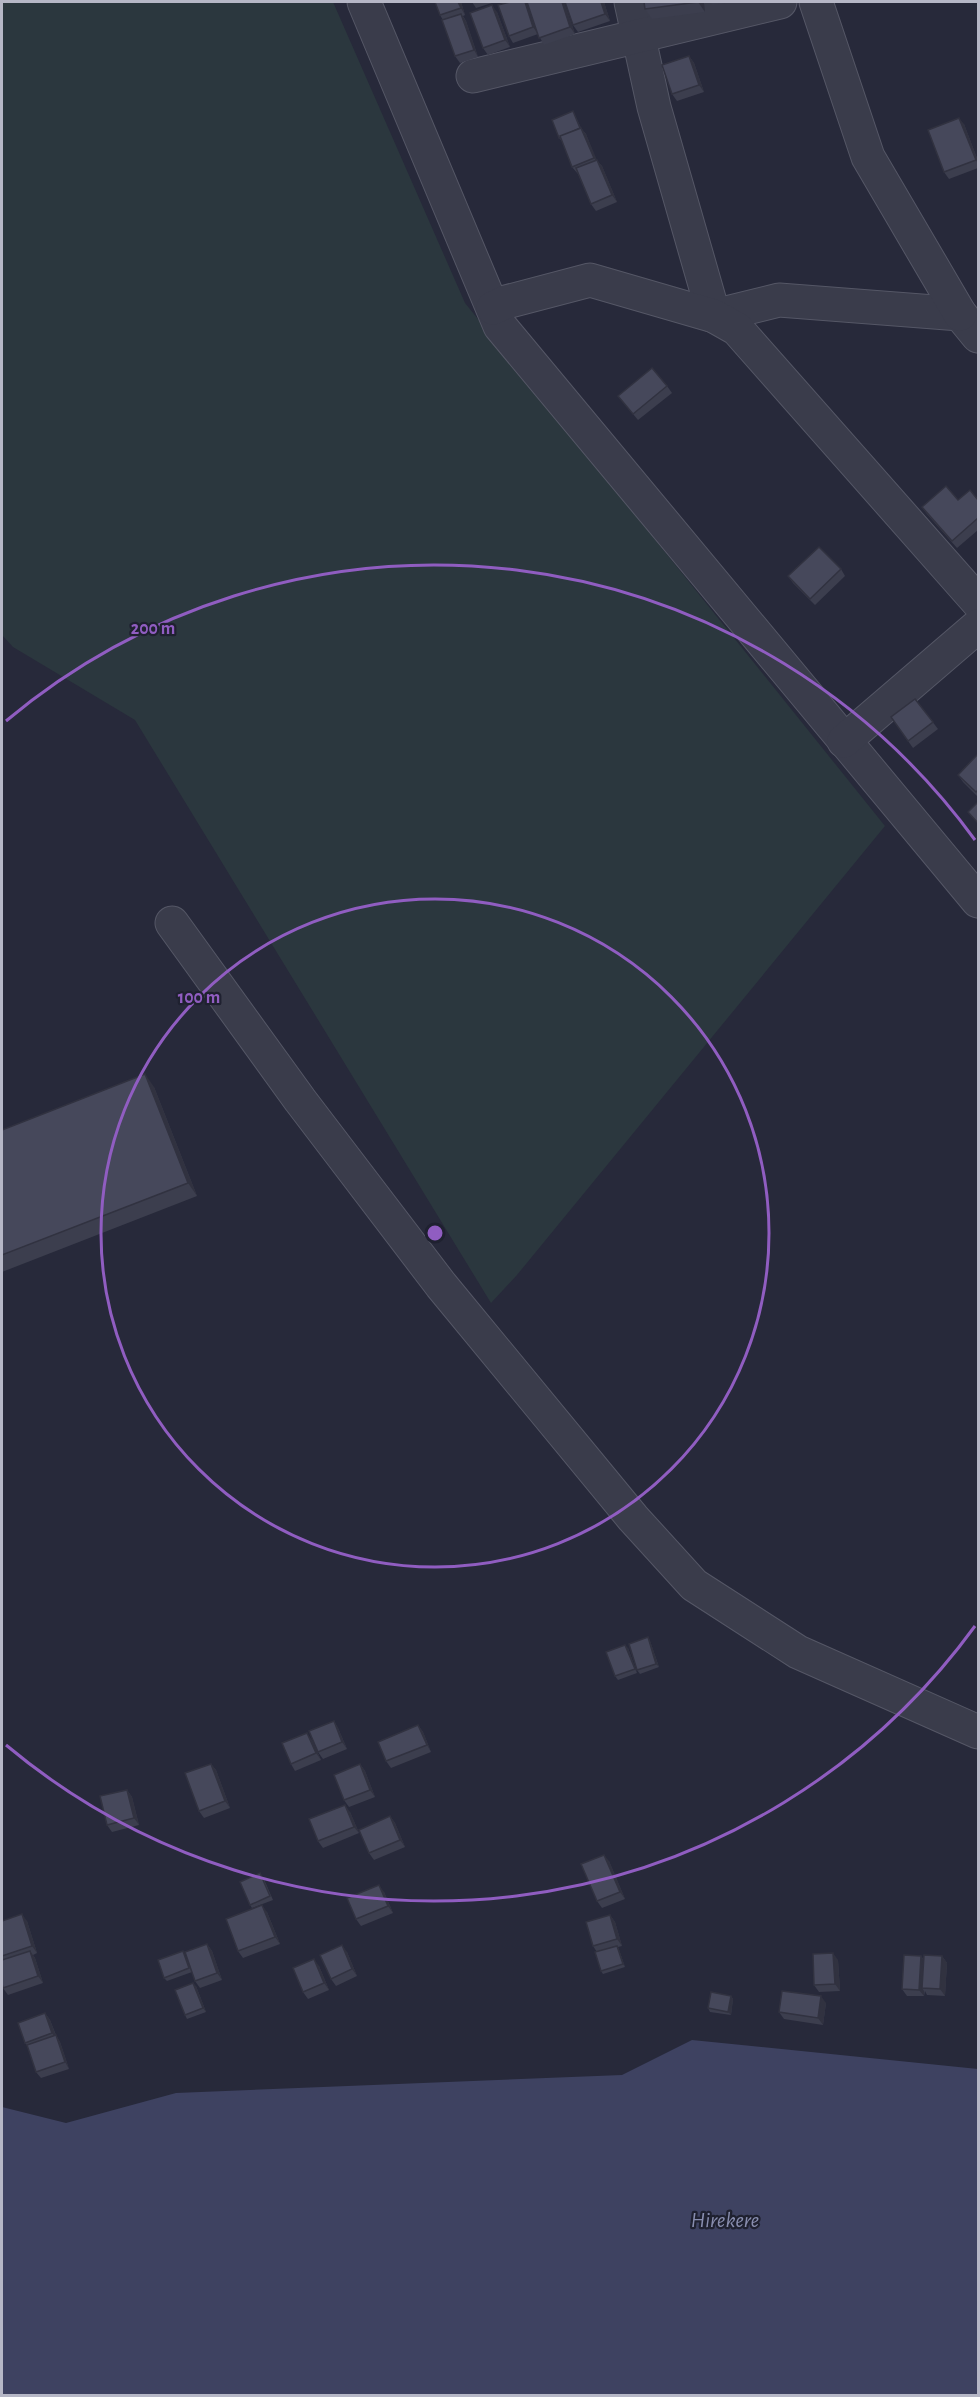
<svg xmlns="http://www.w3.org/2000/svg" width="980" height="2397" viewBox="0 0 980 2397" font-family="'Alegreya Sans',sans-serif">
<rect width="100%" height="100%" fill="#27293a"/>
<polygon fill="#2b373e" points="2,2 333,2 465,303 885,826 517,1275 491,1303 135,720 13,647 2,635"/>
<polygon fill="#3e4261" points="692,2040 978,2069 978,2395 2,2395 2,2107 66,2123 176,2093 622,2075"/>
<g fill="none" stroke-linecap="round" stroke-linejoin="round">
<g stroke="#555766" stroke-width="35">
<g id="minor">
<polyline points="364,2 500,326 978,901"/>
<polyline points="631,2 654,107 714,316 779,300 960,314 978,336"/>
<polyline points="816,2 868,157 960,314"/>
<polyline points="473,76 780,2"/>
<polyline points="493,308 506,302 590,280 714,316 737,329 978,602"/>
<polyline points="844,741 978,626"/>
<polyline points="172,923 300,1100 441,1285 633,1518 694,1585 798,1652 978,1732"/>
</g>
</g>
<use href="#minor" stroke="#3a3c4b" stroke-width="33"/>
</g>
<g fill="#3c3e4e">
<polygon points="461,2 465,15 463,16 466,21 478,57 460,63 455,56 443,20 440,15"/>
<polygon points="472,2 495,2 476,8"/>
<polygon points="510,2 526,2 528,4 564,2 575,34 544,45 538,34 513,43 509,36"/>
<polygon points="604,2 610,21 578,32 573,25"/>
<polygon points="644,2 704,2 705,12 652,19 645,9"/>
<polygon points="710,2 730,2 713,5"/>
<polygon points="497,12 510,47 488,55 483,48"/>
<polygon points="689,56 694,63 704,92 677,101 672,94"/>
<polygon points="573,111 581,128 586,134 596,160 602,166 617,202 596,211 591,204 578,174 572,167 562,141 559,138"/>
<polygon points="964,124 978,161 978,168 949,179 944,172"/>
<polygon points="667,386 672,393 638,420 618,396"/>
<polygon points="958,500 978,500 978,530 957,548 927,514 922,507"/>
<polygon points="841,569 845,576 815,605 793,583 788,576"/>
<polygon points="915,699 938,729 913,748 891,717"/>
<polygon points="978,754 978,797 963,782 958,775"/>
<polygon points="154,1087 197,1196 2,1272 2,1130"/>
<polygon points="648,1637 650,1641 659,1667 640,1674 637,1670"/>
<polygon points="628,1648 637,1673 618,1680 615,1676"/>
<polygon points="334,1721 338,1728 347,1749 323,1759 318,1752"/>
<polygon points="418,1725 423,1732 431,1752 391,1768 386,1761"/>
<polygon points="312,1740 321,1760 295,1771 291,1764"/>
<polygon points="211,1764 216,1770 230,1808 204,1818 199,1811"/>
<polygon points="360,1764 365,1771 375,1797 349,1807 344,1800"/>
<polygon points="127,1790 132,1797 139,1825 112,1832 107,1825"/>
<polygon points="350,1812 359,1833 323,1848 318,1841"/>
<polygon points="390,1816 395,1823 405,1847 374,1860 369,1853"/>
<polygon points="609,1861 625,1899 602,1908 597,1901"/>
<polygon points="263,1877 273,1900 252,1908 250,1905"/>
<polygon points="384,1892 393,1913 361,1926 356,1919"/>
<polygon points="267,1912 280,1944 243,1958 238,1951"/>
<polygon points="610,1915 615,1922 622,1946 618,1947 625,1967 603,1974 601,1971 597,1952 593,1946"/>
<polygon points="2,1921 27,1921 37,1953 33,1955 35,1958 43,1983 8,1995 3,1988 2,1984"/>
<polygon points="207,1944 212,1951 222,1980 200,1988 195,1981"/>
<polygon points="183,1951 185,1955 192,1972 167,1981 164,1978"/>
<polygon points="347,1952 357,1976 336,1986 331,1979"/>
<polygon points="921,1956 924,1960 942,1956 947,1963 945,1996 927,1995 925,1991 924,1996 907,1996 902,1989"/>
<polygon points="838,1960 840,1991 819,1992 814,1985"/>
<polygon points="319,1966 329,1990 308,1999 303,1992"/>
<polygon points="196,1986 206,2012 187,2019 185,2015"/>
<polygon points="731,1996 733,1999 731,2015 710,2012 708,2008"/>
<polygon points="826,2003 823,2025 784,2019 779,2012"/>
<polygon points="45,2013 50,2020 56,2035 60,2042 69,2069 41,2078 36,2072 27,2045 25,2043"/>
</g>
<g fill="#313240">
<polygon points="458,2 461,2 465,15 461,8"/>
<polygon points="525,2 526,2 528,4 538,34 533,27"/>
<polygon points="562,2 564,2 575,34 570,27"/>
<polygon points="601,2 604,2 610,21 605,14"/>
<polygon points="698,2 704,2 705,12"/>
<polygon points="492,5 497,12 510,47 505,40"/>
<polygon points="461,14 466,21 478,57 474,50"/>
<polygon points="689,56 694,63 704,92 699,85"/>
<polygon points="959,118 964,124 978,161 978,164 976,160"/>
<polygon points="581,128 586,134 599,165 594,158"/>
<polygon points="597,160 602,166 617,202 612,195"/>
<polygon points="145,1074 154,1087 197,1196 188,1183"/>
<polygon points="648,1637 650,1641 659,1667 656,1664"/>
<polygon points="625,1645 628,1648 637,1673 635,1669"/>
<polygon points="334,1721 338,1728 347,1749 342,1742"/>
<polygon points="418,1725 423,1732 431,1752 427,1745"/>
<polygon points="307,1733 312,1740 321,1760 316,1753"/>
<polygon points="211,1764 216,1770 230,1808 225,1801"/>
<polygon points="360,1764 365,1771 375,1797 370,1790"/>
<polygon points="127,1790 132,1797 139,1825 134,1818"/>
<polygon points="345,1805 350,1812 359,1833 354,1827"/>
<polygon points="390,1816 395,1823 405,1847 400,1840"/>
<polygon points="604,1855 609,1861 625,1899 620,1892"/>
<polygon points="379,1885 384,1892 393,1913 388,1906"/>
<polygon points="262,1905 267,1912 280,1944 275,1937"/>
<polygon points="22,1914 27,1921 37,1953 32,1946"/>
<polygon points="610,1915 615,1922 622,1946 617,1939"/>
<polygon points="207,1944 212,1951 222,1980 217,1973"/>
<polygon points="342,1945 347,1952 357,1976 352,1969"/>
<polygon points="617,1946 619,1949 625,1967 623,1964"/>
<polygon points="30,1951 35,1958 43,1983 38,1976"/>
<polygon points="833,1953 838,1960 840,1991 835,1984"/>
<polygon points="921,1956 926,1963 922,1988 924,1991 924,1996 919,1990"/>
<polygon points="942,1956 947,1963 945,1996 940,1989"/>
<polygon points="314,1959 319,1966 329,1990 324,1983"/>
<polygon points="193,1983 196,1986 206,2012 203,2008"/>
<polygon points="731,1996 733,1999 731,2015 728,2012"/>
<polygon points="821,1996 826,2003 823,2025 818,2018"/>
<polygon points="45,2013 50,2020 56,2036 56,2035 60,2042 69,2069 65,2062 57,2040 52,2033"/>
</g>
<g fill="#46485b" stroke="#313240" stroke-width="1.5">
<polygon points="435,2 458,2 461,8 440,15"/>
<polygon points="510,2 525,2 533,27 509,36 498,5"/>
<polygon points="527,2 562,2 570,27 539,38"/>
<polygon points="565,2 601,2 605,14 573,25"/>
<polygon points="644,2 698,2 645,9"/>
<polygon points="492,5 505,40 483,48 470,13"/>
<polygon points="461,14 474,50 455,56 442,20"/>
<polygon points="689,56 699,85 672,94 662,65"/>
<polygon points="573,111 580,128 559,138 552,120"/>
<polygon points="959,118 976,160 944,172 928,130"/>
<polygon points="581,128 594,158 572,167 560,136"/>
<polygon points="597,160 612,195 591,204 576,168"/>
<polygon points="652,368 667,386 633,414 618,396"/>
<polygon points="946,486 958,500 970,490 978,500 978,518 952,541 922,507"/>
<polygon points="819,547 841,569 810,599 788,576"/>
<polygon points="915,699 933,722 908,741 891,717"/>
<polygon points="978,754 978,790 976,792 958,775"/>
<polygon points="978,802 978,823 968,812"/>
<polygon points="145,1074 188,1183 2,1255 2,1130"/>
<polygon points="648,1637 656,1664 637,1670 629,1644"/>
<polygon points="625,1645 635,1669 615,1676 606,1652"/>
<polygon points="334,1721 342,1742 318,1752 309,1731"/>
<polygon points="418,1725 427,1745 386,1761 378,1742"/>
<polygon points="307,1733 316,1753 291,1764 282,1743"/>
<polygon points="211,1764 225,1801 199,1811 185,1773"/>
<polygon points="360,1764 370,1790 344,1800 334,1775"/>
<polygon points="127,1790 134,1818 107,1825 100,1796"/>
<polygon points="345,1805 354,1827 318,1841 309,1819"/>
<polygon points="390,1816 400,1840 369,1853 359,1830"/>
<polygon points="604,1855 620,1892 597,1901 581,1864"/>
<polygon points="260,1873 270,1896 250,1905 240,1882"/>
<polygon points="379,1885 388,1906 356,1919 347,1898"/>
<polygon points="262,1905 275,1937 238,1951 226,1919"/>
<polygon points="22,1914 32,1946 2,1956 2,1921"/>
<polygon points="610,1915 617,1939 593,1946 586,1922"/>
<polygon points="207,1944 217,1973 195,1981 185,1952"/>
<polygon points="342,1945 352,1969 331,1979 320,1955"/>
<polygon points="617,1946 623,1964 601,1971 595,1952"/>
<polygon points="30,1951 38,1976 3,1988 2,1984 2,1960"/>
<polygon points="183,1951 189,1968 164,1978 158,1960"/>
<polygon points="833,1953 835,1984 814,1985 813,1954"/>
<polygon points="904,1955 921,1956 919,1990 902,1989"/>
<polygon points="924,1955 942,1956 940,1989 922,1988"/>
<polygon points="314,1959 324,1983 303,1992 293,1968"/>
<polygon points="193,1983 203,2008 185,2015 175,1990"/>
<polygon points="782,1991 821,1996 818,2018 779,2012"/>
<polygon points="711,1992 731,1996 728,2012 708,2008"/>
<polygon points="45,2013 52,2033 25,2043 18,2023"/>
<polygon points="56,2035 65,2062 36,2072 27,2045"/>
</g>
<g fill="none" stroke="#905dc1" stroke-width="3">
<circle cx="435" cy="1233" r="334"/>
<path d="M975 1626A668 668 0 0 1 6 1745M6 721A668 668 0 0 1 975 840"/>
</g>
<g text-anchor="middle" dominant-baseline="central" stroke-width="4.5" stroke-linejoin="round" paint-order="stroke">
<g font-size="22" font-style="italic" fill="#888dae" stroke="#1f2130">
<text x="725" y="2220">Hirekere</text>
</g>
</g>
<circle cx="435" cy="1233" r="9" fill="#905dc1" stroke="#1f2130" stroke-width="3"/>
<g font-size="18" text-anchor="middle" font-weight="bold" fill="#905dc1" stroke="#1f2130" stroke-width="4.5" stroke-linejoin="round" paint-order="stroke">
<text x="153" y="634">200 m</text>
<text x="199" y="1003">100 m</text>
</g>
<rect width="980" height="2397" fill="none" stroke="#b6b7c6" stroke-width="6"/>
</svg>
